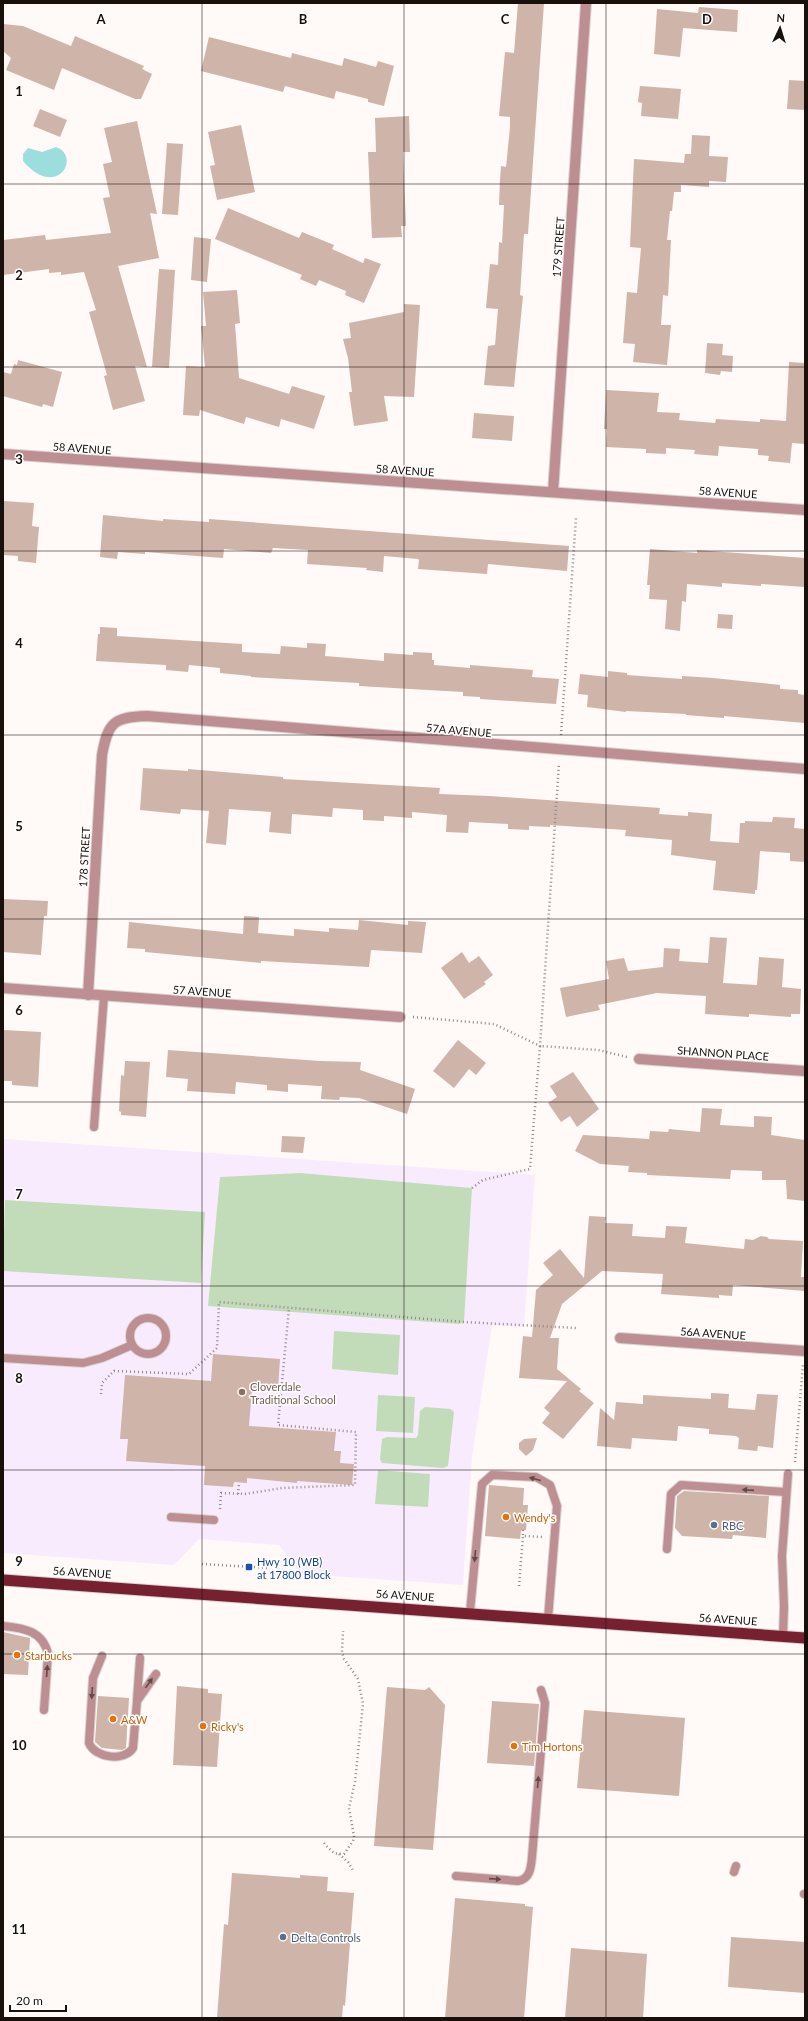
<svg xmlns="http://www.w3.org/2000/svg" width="808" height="2021" viewBox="0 0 808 2021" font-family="Lato,sans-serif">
<rect width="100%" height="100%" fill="#fff9f7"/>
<polygon fill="#f9ebfe" points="3,1139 535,1175 524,1327 492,1325 472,1457 463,1585 301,1574 279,1545 199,1539 174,1565 3,1553"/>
<g fill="#c2dcba">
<polygon points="300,1173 472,1188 464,1322 459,1324 208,1306 220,1177"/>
<polygon points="5,1200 205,1212 201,1283 3,1271"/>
<polygon points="334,1331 400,1335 398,1375 332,1369"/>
<polygon points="378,1395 415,1397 413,1433 376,1431"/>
<polygon points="425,1407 451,1409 454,1412 448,1466 443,1468 382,1463 380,1459 382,1439 387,1437 416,1438 418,1435 420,1411"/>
<polygon points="378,1470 430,1474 428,1507 375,1504"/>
</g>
<path fill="#9cdede" d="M56,147C82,156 57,201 23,161V154L28,148L42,152Z"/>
<g fill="#cfb4a9">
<polygon points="518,3 544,3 528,234 524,234 520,295 523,296 514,387 484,385 488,346 495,345 498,309 486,308 490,264 498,265 499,242 502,243 504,205 499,205 500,180 501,166 506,167 510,127 510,117 499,116 505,52 514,53"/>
<polygon points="699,7 738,10 737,32 683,28 680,57 654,54 657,9 698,13"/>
<polygon points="3,24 23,26 71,46 75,36 144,66 142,69 152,74 141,99 135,99 62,68 54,90 6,70 11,58 3,51"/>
<polygon points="209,37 291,58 292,53 342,66 344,58 376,67 378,61 394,66 384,106 368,102 368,99 336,91 334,99 285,86 283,92 201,71"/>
<polygon points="789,80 805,81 805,110 787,109"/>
<polygon points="640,86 681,89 678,119 641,116 642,103 638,102"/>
<polygon points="40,109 67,120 60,137 33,126"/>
<polygon points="409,116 410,152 403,152 406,226 401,226 402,237 372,238 368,152 376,152 375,118"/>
<polygon points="137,121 157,214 150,213 159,258 118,266 147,367 135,366 145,401 113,410 104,376 107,375 89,312 96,310 84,272 61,275 61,272 49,273 49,269 3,275 3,240 45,235 46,240 111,233 103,198 110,197 103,164 112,162 104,128"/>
<polygon points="241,125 255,192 217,200 210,166 215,165 208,132"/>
<polygon points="692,135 710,136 709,156 728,157 726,182 709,181 709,187 681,185 681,192 674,192 672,211 670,211 667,240 671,240 668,296 663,295 661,325 671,325 667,365 633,362 635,344 623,343 627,292 637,293 641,248 630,247 634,159 684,163 685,154 691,154"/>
<polygon points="167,143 183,144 178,215 162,214"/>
<polygon points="228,208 299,238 302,232 334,245 332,249 363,263 365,258 381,264 364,303 345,295 346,291 319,280 316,286 300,279 302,275 215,239"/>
<polygon points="194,237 211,239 207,282 191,280"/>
<polygon points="159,269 175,270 169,368 152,367"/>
<polygon points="237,290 240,323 235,324 239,378 289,394 292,386 325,396 314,429 281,419 279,427 246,417 244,424 200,410 199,416 183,415 186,366 205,367 201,326 206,326 203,292"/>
<polygon points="404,304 420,305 414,397 384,396 388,421 354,426 349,392 352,392 348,358 343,339 351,338 349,323 404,312"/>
<polygon points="707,343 723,344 722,355 733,356 732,372 721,371 720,375 705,373"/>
<polygon points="18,360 62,372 53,407 43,404 42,407 3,396 3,372 11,374 14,364 17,365"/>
<polygon points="789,362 805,363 805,444 792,443 790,463 768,461 769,456 758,455 758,449 719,446 718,456 694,454 695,450 666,448 666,454 646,453 646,449 606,447 607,429 604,429 606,390 659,393 657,412 680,413 679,420 715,423 716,419 760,422 760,419 786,421"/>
<polygon points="474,413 514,416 512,441 472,438"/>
<polygon points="3,501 34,503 32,526 39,527 36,563 18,561 18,556 3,555"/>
<polygon points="103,515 163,521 163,519 209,522 209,519 569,546 567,571 488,564 487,574 418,569 419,560 418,559 384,556 383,572 366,570 367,568 307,564 308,550 273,548 271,553 224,549 223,558 145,552 145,554 118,552 117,559 100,557"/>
<polygon points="650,549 697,553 697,550 805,558 805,587 761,584 761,586 722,583 722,587 687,584 686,602 682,601 680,631 665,629 667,600 649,599 650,585 647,585"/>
<polygon points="718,614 733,615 732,629 717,628"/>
<polygon points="100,627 117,628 117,636 242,644 242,652 280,654 281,646 307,648 307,643 326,644 325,656 384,661 384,653 413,655 413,652 432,653 432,660 434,660 434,665 470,668 470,665 533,670 532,677 559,679 556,704 480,699 480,697 463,696 463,692 359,686 359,683 251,677 251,676 220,673 220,668 189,665 188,672 166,670 166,665 96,661 98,634 100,634"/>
<polygon points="608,671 627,673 627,675 682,679 682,676 713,678 780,685 780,689 798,690 798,694 805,695 805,723 724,716 724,718 686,715 686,714 626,711 626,712 587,707 588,695 578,694 580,674 608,677"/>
<polygon points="143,768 188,771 188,769 283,777 283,779 440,788 439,794 490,796 660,808 659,814 688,816 688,812 712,814 710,841 739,843 740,823 745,823 745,821 772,822 773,817 795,818 794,828 805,829 805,862 790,861 790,853 760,851 757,890 755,890 755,894 713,890 716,861 671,855 672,840 625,836 626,830 550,825 550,827 529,826 529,830 508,829 508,824 469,822 468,833 446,832 447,815 412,812 412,818 384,816 384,821 363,820 363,810 333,808 332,817 292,814 291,834 269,832 271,812 229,809 226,845 206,843 209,811 181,809 180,814 140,810"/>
<polygon points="3,899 48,901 47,916 44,916 41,955 3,952"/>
<polygon points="244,916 259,917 258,933 294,936 294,929 329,932 329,928 358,930 359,920 408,925 408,921 426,922 422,953 371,950 369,967 261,961 261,963 145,952 145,949 127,948 129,922 243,934"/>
<polygon points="710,937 727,938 723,983 757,985 759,957 784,959 782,987 801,989 800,1014 791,1014 791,1017 749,1014 749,1017 705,1014 706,996 657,993 598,1005 600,1010 566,1017 560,988 609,979 606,961 624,958 628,971 663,967 664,948 680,949 679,961 708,963"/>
<polygon points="462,952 469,963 479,956 493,975 484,982 486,984 464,999 441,968"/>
<polygon points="3,1030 41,1032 38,1087 12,1085 12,1081 3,1081"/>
<polygon points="458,1040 486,1063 476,1075 469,1069 454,1088 433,1071"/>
<polygon points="168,1050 320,1061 361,1062 360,1070 415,1089 407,1114 359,1098 340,1097 339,1100 321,1099 322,1086 319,1086 288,1084 288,1092 267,1090 267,1085 236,1082 235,1094 187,1091 188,1079 166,1077"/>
<polygon points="125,1061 150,1062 146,1117 121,1115 121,1112 119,1111 121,1075 124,1076"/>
<polygon points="573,1072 599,1109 577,1127 570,1116 561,1122 548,1103 557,1097 550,1086"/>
<polygon points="702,1108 722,1109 720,1125 754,1127 754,1116 772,1117 771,1135 805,1140 805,1201 787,1199 786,1180 762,1180 762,1171 731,1170 730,1179 647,1175 647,1173 628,1172 629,1166 600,1164 575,1151 583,1135 649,1139 650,1131 668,1132 669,1129 700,1132"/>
<polygon points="282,1136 305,1137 303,1153 281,1152"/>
<polygon points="589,1216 606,1217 605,1223 633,1224 632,1236 665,1238 666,1226 687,1227 685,1243 744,1249 745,1239 753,1240 761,1236 767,1237 769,1239 803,1241 801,1277 805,1277 805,1291 733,1285 732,1296 719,1295 719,1298 661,1294 663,1274 602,1271 562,1304 550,1338 559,1338 557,1369 581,1389 579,1391 594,1403 563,1439 542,1423 550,1413 544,1408 567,1381 519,1378 523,1336 532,1337 536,1290 553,1275 543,1263 560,1249 584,1278"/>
<polygon points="213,1354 280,1359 278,1390 252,1388 249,1426 336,1432 334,1451 341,1451 340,1463 354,1464 352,1485 297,1481 297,1483 247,1478 247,1483 234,1482 233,1487 204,1485 205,1466 126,1461 128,1439 120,1439 125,1375 211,1381"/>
<polygon points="711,1393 729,1394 728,1408 755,1410 757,1394 778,1395 773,1448 758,1446 757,1451 738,1449 739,1438 736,1436 709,1434 709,1429 678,1426 677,1441 632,1438 631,1449 597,1446 600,1408 614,1420 616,1402 643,1404 643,1395 711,1399"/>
<polygon points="537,1438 533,1450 526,1456 519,1449 519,1443 524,1439"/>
<polygon points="489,1485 524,1488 523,1505 528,1505 526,1530 521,1530 520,1539 485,1536"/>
<polygon points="684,1491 769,1496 766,1538 733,1535 732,1539 682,1536 675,1528 677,1496"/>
<polygon points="3,1632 30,1638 28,1675 3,1674"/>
<polygon points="177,1686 208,1689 208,1693 222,1694 217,1767 173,1765"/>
<polygon points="387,1687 425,1690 429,1687 445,1705 433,1850 374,1846"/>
<polygon points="98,1696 129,1698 126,1748 122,1750 102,1748 95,1742"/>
<polygon points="492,1701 539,1704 534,1766 487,1763"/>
<polygon points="584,1710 685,1718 679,1796 577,1788"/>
<polygon points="232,1873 300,1878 300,1875 328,1877 327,1891 354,1893 345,2006 343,2005 342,2018 217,2018 224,1924 228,1925"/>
<polygon points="455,1898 525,1904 525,1906 533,1907 524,2018 445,2018"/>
<polygon points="731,1937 805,1942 805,1993 728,1987"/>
<polygon points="571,1948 647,1954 643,2018 565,2018"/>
</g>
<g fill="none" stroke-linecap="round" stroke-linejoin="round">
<g stroke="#dad4d1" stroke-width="10">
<g id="service">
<polyline points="94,1127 104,996"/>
<circle cx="148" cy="1336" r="18"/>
<polyline points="3,1358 83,1363 102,1358 132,1345"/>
<polyline points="171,1517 214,1520"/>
<polyline points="667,1549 671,1494 681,1485 786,1492"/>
<polyline points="470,1612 482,1484 492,1475 536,1477 550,1485 557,1506 548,1619"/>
<path d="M3,1626C24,1628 43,1631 48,1654L44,1710"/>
<polyline points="783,1636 784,1607 782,1556 788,1474"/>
<path d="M102,1656L93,1678L89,1743C95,1758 124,1762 133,1748L137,1701L156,1674"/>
<polyline points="137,1700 140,1658"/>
<polyline points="734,1872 736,1866"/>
<path d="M456,1876L518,1881C530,1879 531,1868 532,1857L545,1703L541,1690"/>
<polyline points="804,1894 805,1894"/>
</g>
</g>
<g stroke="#dad4d1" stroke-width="12">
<g id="minor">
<polyline points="553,492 586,3"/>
<polyline points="3,988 400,1017"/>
<path d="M88,995L102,755C108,722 114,717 147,716L805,769"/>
<polyline points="639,1059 805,1071"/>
<polyline points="620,1338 805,1351"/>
</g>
</g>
<g stroke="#dad4d1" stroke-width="12">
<polyline id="tertiary" points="3,454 805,510"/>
</g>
<g stroke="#dad4d1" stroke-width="13">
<polyline id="trunk" points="3,1580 805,1638"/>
</g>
<g stroke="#8f8885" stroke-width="2.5" stroke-dasharray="1 3" stroke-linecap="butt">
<polyline points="561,735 576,518"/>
<polyline points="413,1017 494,1024 540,1046 559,763"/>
<polyline points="472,1188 483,1180 530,1169 540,1046 598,1050 627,1057"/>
<polyline points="101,1394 102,1383 114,1371 189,1374 217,1348 219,1302 464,1322 576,1328"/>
<polyline points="795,1462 803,1364"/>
<polyline points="238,1494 239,1483"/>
<polyline points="220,1509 221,1493 245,1494 282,1488 355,1485 356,1432 278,1425 289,1308"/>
<polyline points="523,1530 523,1536"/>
<polyline points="202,1564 270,1568"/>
<polyline points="519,1586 523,1536 542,1537"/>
<path d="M324,1843C330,1850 334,1855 344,1854L353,1841L354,1836L349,1808L355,1782L363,1704L358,1679L344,1659L342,1652L343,1631"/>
<polyline points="339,1854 348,1862 354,1872"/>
</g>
<use href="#service" stroke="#be8f92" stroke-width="8"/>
<use href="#minor" stroke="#be8f92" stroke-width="10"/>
<use href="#tertiary" stroke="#be8f92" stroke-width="10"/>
<use href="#trunk" stroke="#772030" stroke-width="11"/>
</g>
<defs><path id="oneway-solid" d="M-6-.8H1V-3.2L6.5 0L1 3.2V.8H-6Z"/></defs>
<g fill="#634948">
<use href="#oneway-solid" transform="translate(535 1479) rotate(-165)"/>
<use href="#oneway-solid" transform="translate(748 1490) rotate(-176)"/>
<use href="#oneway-solid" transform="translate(475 1556) rotate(95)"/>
<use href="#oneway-solid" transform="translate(47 1671) rotate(-86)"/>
<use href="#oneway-solid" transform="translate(149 1683) rotate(-54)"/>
<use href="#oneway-solid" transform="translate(92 1693) rotate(94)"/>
<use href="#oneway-solid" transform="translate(538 1782) rotate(-85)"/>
<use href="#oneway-solid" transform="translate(495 1879) rotate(4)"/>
</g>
<path fill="none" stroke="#19100c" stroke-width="1" stroke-opacity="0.55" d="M202,3V2018M404,3V2018M606,3V2018M3,184H805M3,367H805M3,551H805M3,735H805M3,919H805M3,1102H805M3,1286H805M3,1470H805M3,1654H805M3,1837H805"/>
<circle fill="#8d6e63" stroke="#fff" stroke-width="1.5" cx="242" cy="1392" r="4"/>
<g fill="#e8710a" stroke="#fff" stroke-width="1.5">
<circle cx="506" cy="1517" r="4"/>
<circle cx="17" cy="1655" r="4"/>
<circle cx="113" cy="1719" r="4"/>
<circle cx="203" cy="1726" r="4"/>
<circle cx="514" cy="1746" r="4"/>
</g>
<g fill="#5c6f8a" stroke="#fff" stroke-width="1.5">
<circle cx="714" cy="1525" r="4"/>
<circle cx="283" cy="1937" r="4"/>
</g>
<rect fill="#1a4fb4" stroke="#fff" stroke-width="1.5" x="245" y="1563" width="8" height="8" rx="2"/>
<g text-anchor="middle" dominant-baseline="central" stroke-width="3" stroke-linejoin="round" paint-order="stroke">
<g font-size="11" fill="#19100c" stroke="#fff">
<text transform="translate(558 247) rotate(-86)">179 STREET</text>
<text transform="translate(82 448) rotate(4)">58 AVENUE</text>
<text transform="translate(405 470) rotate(4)">58 AVENUE</text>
<text transform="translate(728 492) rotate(4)">58 AVENUE</text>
<text transform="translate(459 730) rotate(5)">57A AVENUE</text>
<text transform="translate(84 857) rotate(-87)">178 STREET</text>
<text transform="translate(202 991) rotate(4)">57 AVENUE</text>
<text transform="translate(723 1053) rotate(4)">SHANNON PLACE</text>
<text transform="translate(713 1333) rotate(4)">56A AVENUE</text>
<text transform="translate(82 1572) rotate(4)">56 AVENUE</text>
<text transform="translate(405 1595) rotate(4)">56 AVENUE</text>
<text transform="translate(728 1619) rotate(4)">56 AVENUE</text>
</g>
<g font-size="11" fill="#785e54" stroke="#fff" text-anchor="start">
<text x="250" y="1386">Cloverdale<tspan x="250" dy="13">Traditional School</tspan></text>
</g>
<g font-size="11" fill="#c56008" stroke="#fff" text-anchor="start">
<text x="514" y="1517">Wendy's</text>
<text x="25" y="1655">Starbucks</text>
<text x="121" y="1719">A&amp;W</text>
<text x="211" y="1726">Ricky's</text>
<text x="522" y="1746">Tim Hortons</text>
</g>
<g font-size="11" fill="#4e5e75" stroke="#fff" text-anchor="start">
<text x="722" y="1525">RBC</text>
<text x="291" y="1937">Delta Controls</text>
</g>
<g font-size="11" fill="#164399" stroke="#fff" text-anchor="start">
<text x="257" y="1561">Hwy 10 (WB)<tspan x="257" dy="13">at 17800 Block</tspan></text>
</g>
</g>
<g font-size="13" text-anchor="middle" font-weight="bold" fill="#19100c" stroke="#fff" stroke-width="3" stroke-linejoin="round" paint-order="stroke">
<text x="101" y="24">A</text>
<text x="303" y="24">B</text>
<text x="505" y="24">C</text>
<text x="707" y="24">D</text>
<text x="19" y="96">1</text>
<text x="19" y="280">2</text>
<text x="19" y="464">3</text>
<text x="19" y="648">4</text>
<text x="19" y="831">5</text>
<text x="19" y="1015">6</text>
<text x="19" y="1199">7</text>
<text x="19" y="1383">8</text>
<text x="19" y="1566">9</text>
<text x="19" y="1750">10</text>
<text x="19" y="1934">11</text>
</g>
<rect width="808" height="2021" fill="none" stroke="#19100c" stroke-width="8"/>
<g transform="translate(780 28) rotate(4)" stroke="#ffffff" stroke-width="3" paint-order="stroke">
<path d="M0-3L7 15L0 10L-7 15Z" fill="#19100c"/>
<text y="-6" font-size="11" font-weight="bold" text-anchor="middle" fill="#19100c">N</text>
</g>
<path d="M10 2005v6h56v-6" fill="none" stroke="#19100c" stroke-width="2"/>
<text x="16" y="2005" font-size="12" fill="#19100c" stroke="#ffffff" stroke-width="3" paint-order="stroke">20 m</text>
</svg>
